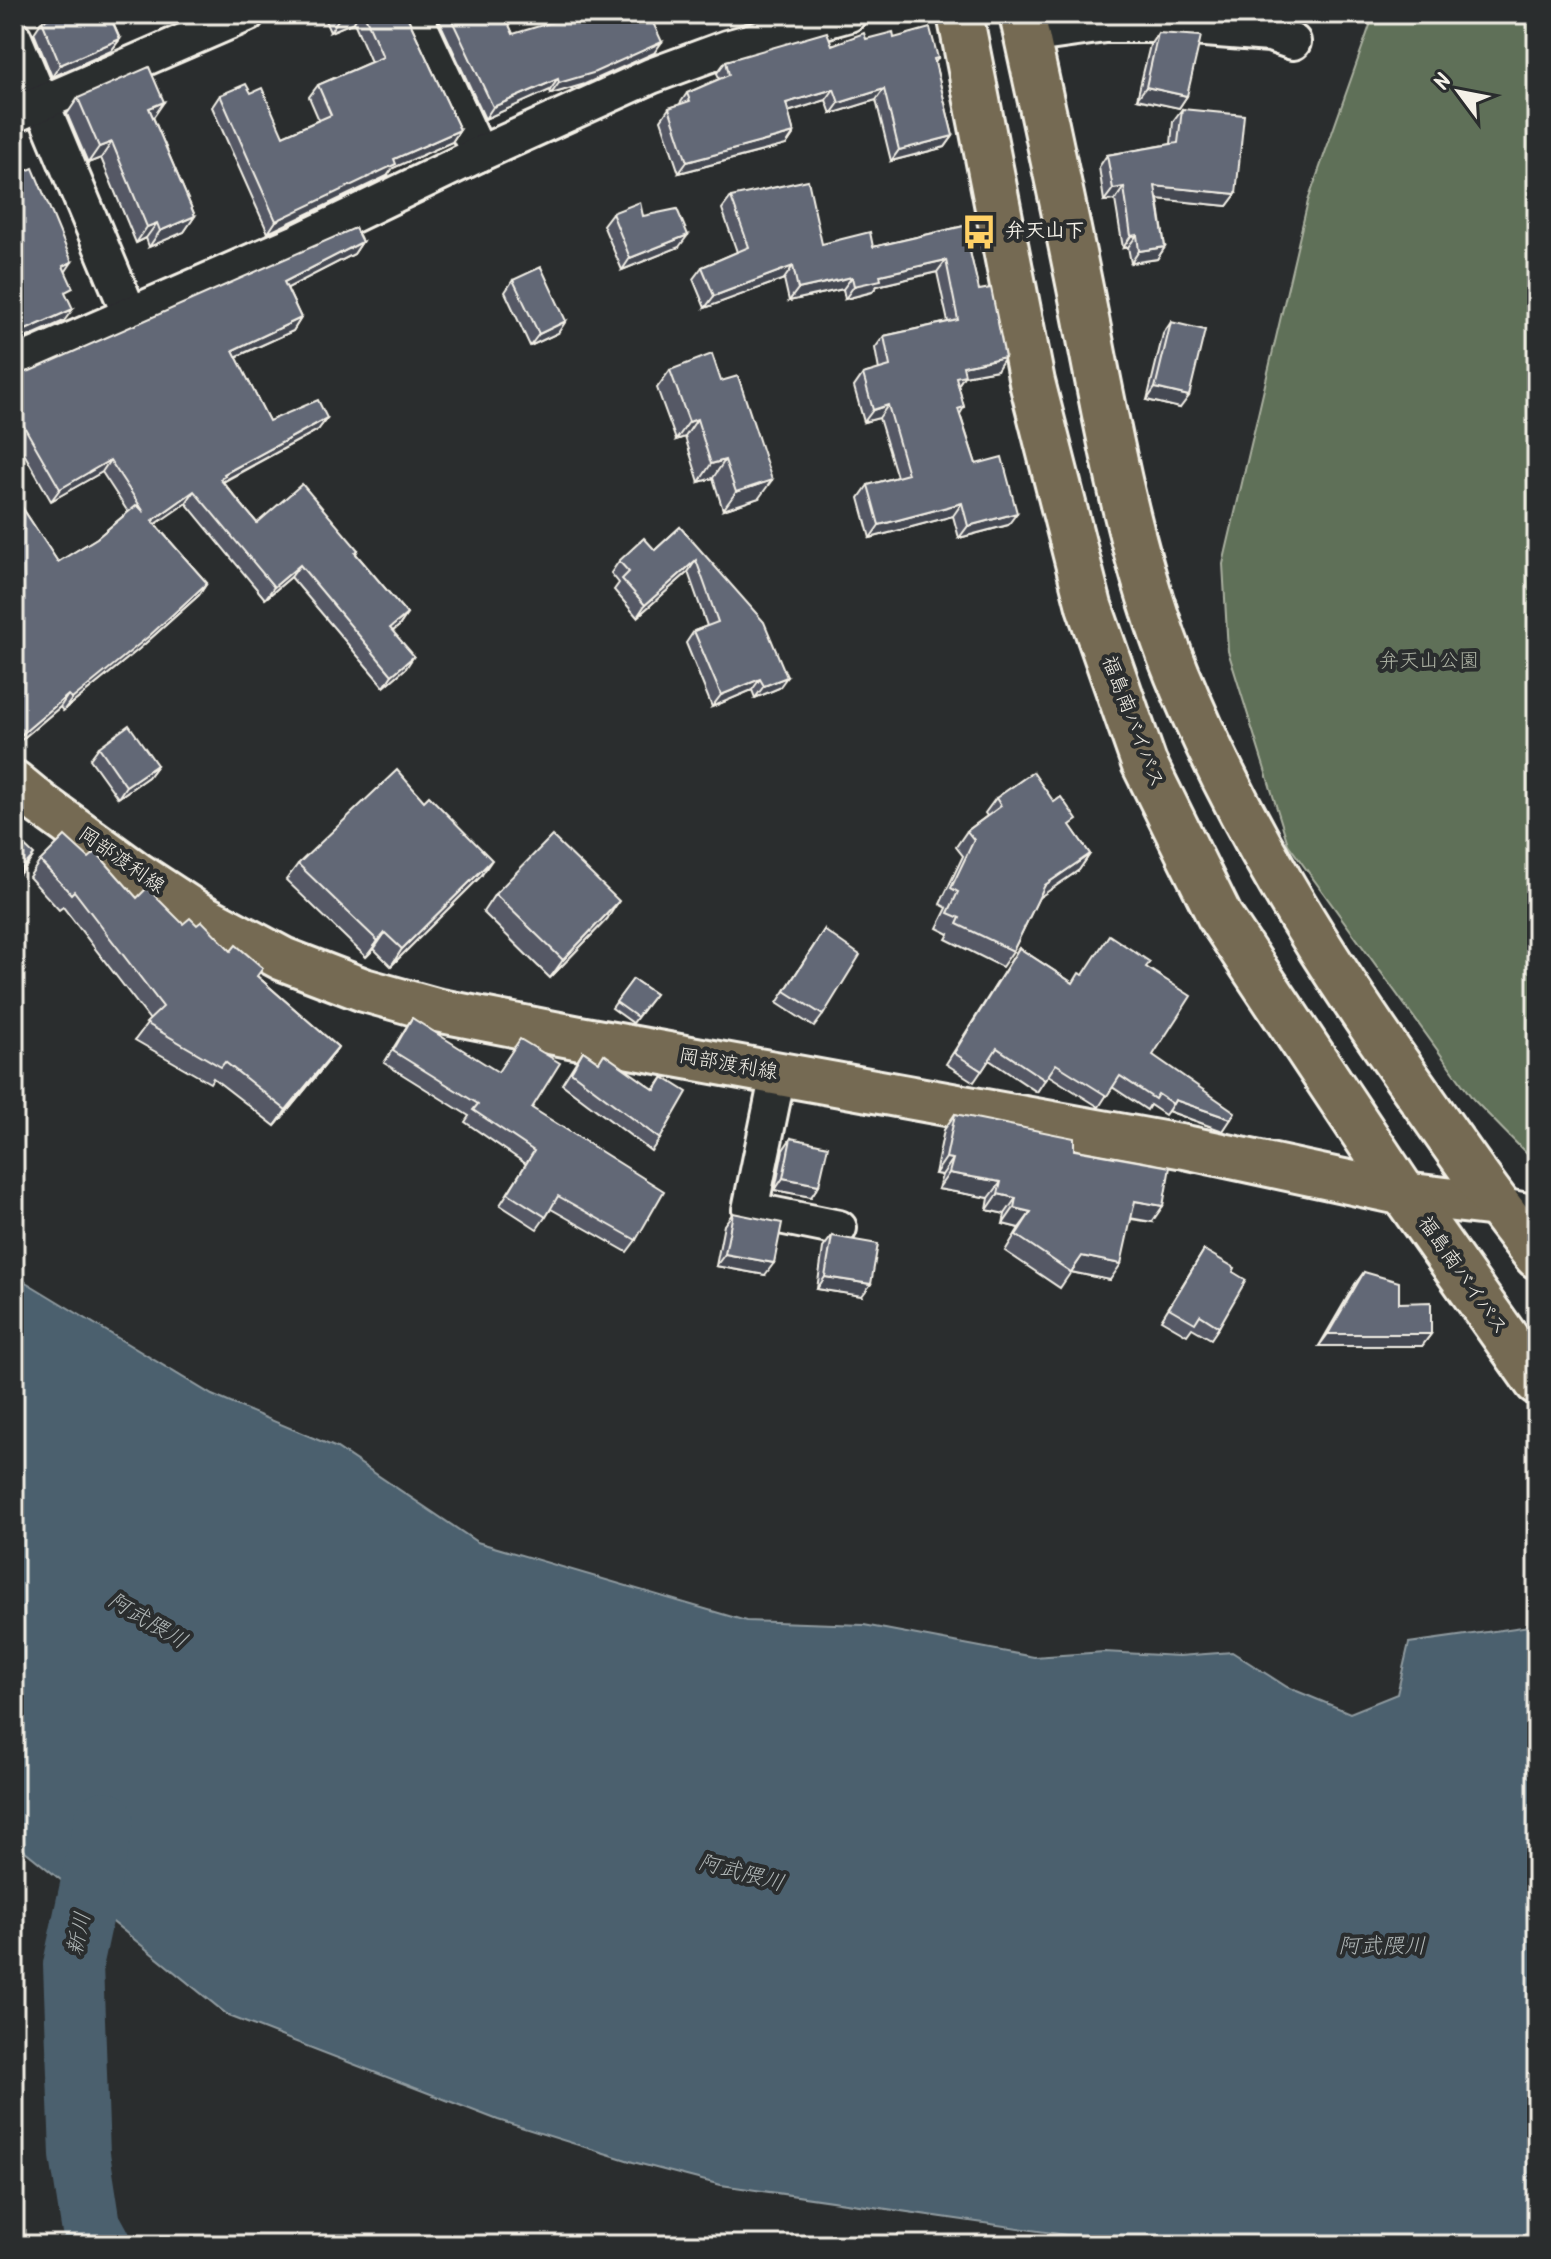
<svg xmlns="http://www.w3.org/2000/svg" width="1551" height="2259" viewBox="0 0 1551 2259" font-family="Kalam,'Klee One',sans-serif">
<rect width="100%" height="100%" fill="#2a2d2e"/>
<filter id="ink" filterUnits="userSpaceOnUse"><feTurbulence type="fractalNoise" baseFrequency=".0125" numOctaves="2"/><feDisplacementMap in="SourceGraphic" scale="16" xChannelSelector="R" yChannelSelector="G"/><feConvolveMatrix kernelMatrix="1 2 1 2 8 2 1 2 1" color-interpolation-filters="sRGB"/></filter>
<g filter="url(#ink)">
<polygon fill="#5f6f58" stroke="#aab0a0" stroke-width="2" points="1374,14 1537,14 1537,1158 1529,1156 1473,1099 1288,844 1228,651 1223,564 1308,201"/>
<polygon fill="#4b606e" stroke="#8f9a9f" stroke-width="2" points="14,1275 212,1395 337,1448 477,1542 746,1621 864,1625 1034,1657 1104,1652 1179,1656 1232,1652 1287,1687 1350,1713 1397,1694 1409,1643 1537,1625 1537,2235 1373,2239 1094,2239 721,2185 633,2162 498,2120 229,2016 14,1842"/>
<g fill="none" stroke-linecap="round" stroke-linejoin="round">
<polyline stroke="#4b606e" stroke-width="60" points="102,2245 91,2225 80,2155 73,1965 104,1821"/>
<g stroke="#f4f1e8" stroke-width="40">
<g id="minor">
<polyline points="414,14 479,154"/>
<polyline points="1027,36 1105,25 1153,25 1270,34 1293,42"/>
<polyline points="14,38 130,315"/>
<polyline points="14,115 247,14"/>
<polyline points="14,365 297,242 479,154 651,76 727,48 849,14"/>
<polyline points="778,1074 750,1210 839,1228"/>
<polyline points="1496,1205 1537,1213"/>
</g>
</g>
<g stroke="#f4f1e8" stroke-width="48">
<polyline id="major" points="14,782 42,805 136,873 197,913 283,959 364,990 436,1010 580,1038 1185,1147 1404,1194 1496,1205"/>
</g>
<g stroke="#f4f1e8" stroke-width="50">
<g id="highway">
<polyline points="960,14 1032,382 1089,606 1144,763 1220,917 1404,1194 1537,1382"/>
<path d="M1022,14C1043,110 1064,206 1083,303C1107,425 1130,558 1177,674C1236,819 1318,951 1408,1079C1450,1139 1491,1199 1537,1256"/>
</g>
</g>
<use href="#minor" stroke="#2a2d2e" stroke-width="34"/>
<use href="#major" stroke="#756b52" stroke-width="42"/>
<use href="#highway" stroke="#756b52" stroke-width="44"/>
</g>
<g fill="#545965" stroke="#f4f1e8" stroke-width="2">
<polygon points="48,14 109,14 120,39 111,51 52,77 34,33 42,21 49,18"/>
<polygon points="322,14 406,14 460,130 452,142 393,168 387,176 268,233 212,107 220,95 251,93 283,136 319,120 309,97 318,85 371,62 354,22 330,32"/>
<polygon points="436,14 504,14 513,34 654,53 585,84 551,94 550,90 485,119"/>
<polygon points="1158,33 1187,96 1179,108 1137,99 1150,45"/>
<polygon points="894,38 938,58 935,63 953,136 945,147 891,161 876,100 831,114 826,100 788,112 794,133 786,145 679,173 661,120 669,108 679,105 687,93 719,79 717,73 726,61 866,39"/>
<polygon points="78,98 153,117 195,216 184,232 149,247 146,238 136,243 101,158 88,163 67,114"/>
<polygon points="1182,109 1236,194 1227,206 1158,199 1165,247 1157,259 1131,263 1128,247 1123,248 1115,200 1104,201 1099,167 1107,155 1171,144 1173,121"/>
<polygon points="731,197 822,244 873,247 964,226 997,370 964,376 958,385 964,407 960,414 976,464 1008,525 959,538 953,516 870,538 859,498 868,485 897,477 879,418 864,422 854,387 863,374 879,370 875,348 884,336 948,322 937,272 877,286 872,292 845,299 843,289 789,301 784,279 705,308 693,279 702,267 737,252 722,209"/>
<polygon points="612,213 643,216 679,247 622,270 603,225"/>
<polygon points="362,242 354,254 287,288 301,318 293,331 236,357 269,421 327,418 318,430 223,482 257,523 358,550 356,554 407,614 399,626 393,631 406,668 384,687 291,577 265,599 186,503 155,524 207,583 199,595 139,649 63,711 60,707 14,746 14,495 58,562 97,538 128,512 102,472 51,501 14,436 14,370 21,373 30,371"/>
<polygon points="513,280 558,333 530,346 505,292"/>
<polygon points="1171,322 1180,408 1147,400 1163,334"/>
<polygon points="670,370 759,498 723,510 713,478 699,482 685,437 676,440 657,388"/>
<polygon points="680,527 779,688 755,698 752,690 712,707 686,643 694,631 707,626 688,572 637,617 614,590 619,583 611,573 619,561 655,550"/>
<polygon points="99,747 157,765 148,777 118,798 90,759"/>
<polygon points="996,798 1071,827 1090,854 1079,870 1039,897 1013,951 1002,967 946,939 949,934 937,928 947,908 940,904 963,856 956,847 967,831 987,816 985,813"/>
<polygon points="89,858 137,898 183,924 197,925 231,951 257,976 338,1047 327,1063 275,1126 213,1078 210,1083 135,1040 150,1020 63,907 59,910 29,877 40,861"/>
<polygon points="298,864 481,876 391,966 374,949 366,957 286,880"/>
<polygon points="495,894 607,919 550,978 483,912"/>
<polygon points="824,930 823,1015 814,1027 777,1003"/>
<polygon points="1019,948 1073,983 1083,975 1146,967 1153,1055 1223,1131 1168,1111 1165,1115 1150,1105 1147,1110 1112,1087 1099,1107 1048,1075 1037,1092 989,1060 974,1082 946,1064"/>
<polygon points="633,979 655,994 633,1023 612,1008"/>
<polygon points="412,1018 532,1108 636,1240 627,1252 551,1209 537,1229 500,1205 526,1164 465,1122 469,1116 384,1063"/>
<polygon points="583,1051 599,1062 654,1090 663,1077 660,1139 651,1151 562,1084"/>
<polygon points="955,1114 1074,1150 1152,1222 1131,1219 1110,1280 1071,1272 1060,1288 1005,1251 1019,1228 1003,1224 1005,1214 987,1210 989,1198 938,1189 942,1175 935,1174 944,1130"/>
<polygon points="791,1138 819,1185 811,1197 775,1190 783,1150"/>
<polygon points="733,1213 765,1275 716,1266 724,1225"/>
<polygon points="832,1236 862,1296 817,1289 823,1248"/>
<polygon points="1204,1250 1233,1272 1219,1327 1211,1339 1192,1328 1187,1335 1161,1320"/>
<polygon points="1364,1272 1399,1303 1431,1334 1422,1346 1319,1346 1355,1284"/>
</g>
<g fill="#454853" stroke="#f4f1e8" stroke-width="2">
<polygon points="352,14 359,14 354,22 330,32 338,20"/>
<polygon points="759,14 774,14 755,19"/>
<polygon points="120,39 111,51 52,77 60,65"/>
<polygon points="662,42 654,53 585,84 551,94 559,83"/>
<polygon points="558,79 550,90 485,119 493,107"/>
<polygon points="1146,87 1187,96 1179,108 1137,99"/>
<polygon points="834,89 826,100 778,115 786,103"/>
<polygon points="884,89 876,100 831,114 839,103"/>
<polygon points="164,102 153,118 149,108"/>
<polygon points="460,130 452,142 393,168 387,176 268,233 276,221 394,159"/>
<polygon points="794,133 786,145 679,173 687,162"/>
<polygon points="953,136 945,147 891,161 899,150"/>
<polygon points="112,142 101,158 88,163 99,147"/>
<polygon points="1155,186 1236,194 1227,206 1147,198"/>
<polygon points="1124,187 1115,200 1104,201 1113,189"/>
<polygon points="195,216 184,232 149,247 160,231"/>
<polygon points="157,223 146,238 136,243 147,227"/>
<polygon points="688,235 679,247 622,270 630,258"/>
<polygon points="1137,235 1128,247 1123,248 1131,236"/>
<polygon points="362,242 354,254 276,294 284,282"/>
<polygon points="1165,247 1157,259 1131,263 1139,251"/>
<polygon points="946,260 937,272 877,286 872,292 845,299 854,286 880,275"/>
<polygon points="72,262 64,274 63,266"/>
<polygon points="793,266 784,279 705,308 714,296"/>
<polygon points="852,277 843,289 789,301 798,289"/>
<polygon points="73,309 64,321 14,343 14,335"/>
<polygon points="301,318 293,331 224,362 233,350"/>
<polygon points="566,321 558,333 530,346 539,334"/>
<polygon points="1005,357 997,370 964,376 956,388 947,390 963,366"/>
<polygon points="1155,388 1189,396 1180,408 1147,400"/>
<polygon points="888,405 879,418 864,422 873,410"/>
<polygon points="327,418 318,430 220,483 212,491 224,474"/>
<polygon points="697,419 685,437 676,440 689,422"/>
<polygon points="110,460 102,472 51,501 60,489"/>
<polygon points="725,460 713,478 699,482 711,464"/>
<polygon points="772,480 759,498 723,510 736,492"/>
<polygon points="194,491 186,503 143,533 152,521"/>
<polygon points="962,503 953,516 870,538 879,525"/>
<polygon points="1017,513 1008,525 959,538 968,526"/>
<polygon points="696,560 688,572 637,617 645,605"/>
<polygon points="300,565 291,577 265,599 274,587"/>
<polygon points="207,583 199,595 139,649 63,711 72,699"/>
<polygon points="407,614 399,626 382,640 390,628"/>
<polygon points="414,656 406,668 384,687 392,675"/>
<polygon points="787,677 779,688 755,698 764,686"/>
<polygon points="760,679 752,690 712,707 721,695"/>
<polygon points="68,695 60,707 14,746 21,735"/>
<polygon points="157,765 148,777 118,798 126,786"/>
<polygon points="1090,854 1079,870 1034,901 1045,885"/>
<polygon points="34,855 26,867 14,880 14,877"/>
<polygon points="492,860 481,876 391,966 402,949"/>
<polygon points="619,901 607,919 550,978 563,960"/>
<polygon points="385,933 374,949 366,957 378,941"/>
<polygon points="338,1047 327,1063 275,1126 286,1110"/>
<polygon points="1175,1100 1231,1119 1223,1131 1168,1111"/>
<polygon points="946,1158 953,1159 942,1175 935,1174"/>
<polygon points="949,1173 1001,1182 989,1198 938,1189"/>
<polygon points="783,1178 819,1185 811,1197 775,1190"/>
<polygon points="998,1194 1016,1198 1005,1214 987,1210"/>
<polygon points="1135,1201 1163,1206 1152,1222 1124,1217"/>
<polygon points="1014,1208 1031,1212 1019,1228 1003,1224"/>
<polygon points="725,1254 774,1263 765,1275 716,1266"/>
<polygon points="1082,1256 1121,1264 1110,1280 1071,1272"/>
<polygon points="825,1277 871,1284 862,1296 817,1289"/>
<polygon points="1328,1334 1431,1334 1422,1346 1319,1346"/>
</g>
<g fill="#626776" stroke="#f4f1e8" stroke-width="2">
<polygon points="60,14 109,14 120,39 60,65 42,21"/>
<polygon points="335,14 352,14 338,20"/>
<polygon points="364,14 406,14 460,130 394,159 396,164 276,221 220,95 246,84 251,93 262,88 283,136 331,115 318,85 383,57"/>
<polygon points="449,14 504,14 513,34 579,14 649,14 662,42 593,73 559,83 558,79 493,107"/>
<polygon points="930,28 938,58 934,59 953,136 899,150 884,89 839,103 834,89 786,103 794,133 687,162 669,108 690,101 687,93 729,75 726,61 827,32 832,45 864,33 866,39 893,32 894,38"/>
<polygon points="1158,33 1201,36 1187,96 1146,87"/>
<polygon points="149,67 164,102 149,108 195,216 160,231 157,223 147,227 112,142 99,147 78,98"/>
<polygon points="1182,109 1244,115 1236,194 1155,186 1165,247 1139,251 1137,235 1131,236 1124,187 1113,189 1107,155 1178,143"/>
<polygon points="33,168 72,262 63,266 73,288 65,292 73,309 14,335 14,176"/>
<polygon points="808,180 822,244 870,232 873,247 964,226 979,290 991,288 1005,357 963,366 965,375 956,377 964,407 958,409 976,464 1002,457 1017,513 968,526 962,503 879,525 868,485 908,474 888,405 873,410 863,374 890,366 884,336 958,320 946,260 880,275 881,280 854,286 852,277 798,289 793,266 714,296 702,267 749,247 731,197"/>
<polygon points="640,202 643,216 677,209 688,235 630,258 612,213"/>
<polygon points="355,228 362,242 284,282 301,318 233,350 269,421 318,400 327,418 224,474 225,476 220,479 257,523 302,484 358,550 355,553 407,614 390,628 414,656 392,675 300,565 274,587 194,491 152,521 207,583 148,637 72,699 68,695 21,735 14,726 14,495 58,562 97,538 137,505 144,512 110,460 60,489 14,409 14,370 21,373 30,371"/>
<polygon points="541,267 566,321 539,334 513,280"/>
<polygon points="1171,322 1205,330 1189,396 1155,388"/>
<polygon points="712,354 721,381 738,376 772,480 736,492 725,460 711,464 697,419 689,422 670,370"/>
<polygon points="680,527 764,622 787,677 764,686 760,679 721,695 694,631 718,622 696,560 645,605 622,579 629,572 619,561 644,538 655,550"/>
<polygon points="129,725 157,765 126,786 99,747"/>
<polygon points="397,770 424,801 429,796 492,860 402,949 385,933 378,941 298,864"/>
<polygon points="1033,772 1054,802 1061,797 1077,820 1070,825 1090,854 1045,885 1013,951 957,924 960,918 948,913 958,892 951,888 974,840 967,831 1001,806 996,798"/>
<polygon points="14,836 34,855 14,877"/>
<polygon points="65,836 89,858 96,852 137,898 147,888 183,924 190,918 197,925 202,921 231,951 236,945 263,968 257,976 338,1047 286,1110 225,1062 221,1067 146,1023 163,1007 74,891 71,894 40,861"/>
<polygon points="552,836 619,901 563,960 495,894"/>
<polygon points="824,930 860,955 823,1015 785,991"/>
<polygon points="1109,935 1150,962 1146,967 1191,996 1153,1055 1235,1112 1231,1119 1175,1100 1173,1104 1158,1094 1155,1099 1120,1076 1107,1096 1056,1064 1045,1080 997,1048 982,1071 954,1053 1019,948 1073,983 1079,973 1083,975"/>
<polygon points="633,979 655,994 637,1017 616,1002"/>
<polygon points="412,1018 498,1072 520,1039 560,1063 532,1108 664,1191 636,1240 558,1196 546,1217 508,1193 534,1151 473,1110 478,1104 393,1051"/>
<polygon points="583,1051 599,1062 604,1054 655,1090 663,1077 687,1092 660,1139 571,1072"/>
<polygon points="955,1114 1074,1138 1074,1150 1170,1167 1163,1206 1135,1201 1121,1264 1082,1256 1071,1272 1016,1235 1031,1212 1014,1208 1016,1198 998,1194 1001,1182 949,1173 953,1159 946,1158"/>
<polygon points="791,1138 828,1146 819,1185 783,1178"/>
<polygon points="733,1213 782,1223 774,1263 725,1254"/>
<polygon points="832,1236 878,1244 871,1284 825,1277"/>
<polygon points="1204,1250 1235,1268 1233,1272 1246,1280 1219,1327 1200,1315 1195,1323 1169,1308"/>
<polygon points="1364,1272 1399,1282 1399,1303 1431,1302 1431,1334 1328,1334"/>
</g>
</g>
<defs>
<g id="bus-bare" transform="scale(2.76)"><path d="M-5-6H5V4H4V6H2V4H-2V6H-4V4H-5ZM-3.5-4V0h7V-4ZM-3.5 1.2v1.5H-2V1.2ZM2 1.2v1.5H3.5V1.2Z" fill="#ffd166" stroke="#2a2d2e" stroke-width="2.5" paint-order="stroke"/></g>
</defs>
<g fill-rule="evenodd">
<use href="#bus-bare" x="979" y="232"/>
</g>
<g text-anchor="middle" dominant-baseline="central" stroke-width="8" stroke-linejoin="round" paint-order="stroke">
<g font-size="20" font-weight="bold" fill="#f4f1e8" stroke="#2a2d2e" text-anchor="start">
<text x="1005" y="232">弁天山下</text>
</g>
<g font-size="20" fill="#b1b6a7" stroke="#2a2d2e">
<text x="1429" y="662">弁天山公園</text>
</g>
<g font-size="20" fill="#f4f1e8" stroke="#2a2d2e">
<text transform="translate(1132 722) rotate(69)">福島南バイパス</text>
<text transform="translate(121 861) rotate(35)">岡部渡利線</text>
<text transform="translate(728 1065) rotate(10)">岡部渡利線</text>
<text transform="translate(1462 1276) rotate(55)">福島南バイパス</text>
</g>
<g font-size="22" font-style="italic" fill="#b0b7b7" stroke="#2a2d2e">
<text transform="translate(147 1622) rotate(31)">阿武隈川</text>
<text transform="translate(741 1874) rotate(15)">阿武隈川</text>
<text transform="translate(80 1934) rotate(-78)">新川</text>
<text x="1382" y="1947">阿武隈川</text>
</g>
</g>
<rect width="1551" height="2259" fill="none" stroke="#2a2d2e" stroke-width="48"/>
<rect x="24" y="24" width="1503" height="2211" fill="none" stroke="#f4f1e8" stroke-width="3" filter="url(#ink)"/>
<g transform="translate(1459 92) rotate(302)" stroke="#2a2d2e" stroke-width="6" paint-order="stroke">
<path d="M0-6L14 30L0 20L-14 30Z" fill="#f4f1e8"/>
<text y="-12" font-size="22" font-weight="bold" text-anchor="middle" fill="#f4f1e8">N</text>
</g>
</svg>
